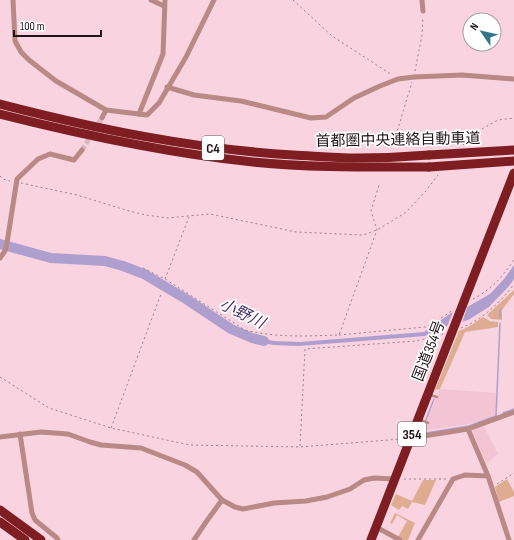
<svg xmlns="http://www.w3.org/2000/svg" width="514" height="540" viewBox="0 0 514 540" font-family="'Sofia Sans Condensed','Noto Sans JP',sans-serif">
<rect width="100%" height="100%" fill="#f9d3df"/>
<g fill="#f2c4d4">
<polygon points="440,389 496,393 496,415 474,423 423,431"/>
<polygon points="483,425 498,454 486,464 473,432 473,430"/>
</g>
<g fill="#dead91">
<polygon points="514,290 514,294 502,310 502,320 491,319 487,315"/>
<polygon points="483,317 490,321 498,322 498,327 465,332 440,389 435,390 459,331 470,326"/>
<polygon points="507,479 514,492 514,496 499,502 495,487"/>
<polygon points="423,480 436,480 425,505 412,502 408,509 402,506 399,510 391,505 396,494 412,501"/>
<polygon points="395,513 415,523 408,540 404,540 398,537 407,521 397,515 392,524 390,523"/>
</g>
<polygon fill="#af9fcf" points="514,265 514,279 509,286 489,307 468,320 445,327 425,336 299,346 274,345 250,341 253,337 274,341 300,342 424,332 451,313 469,306 490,294 504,279"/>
<polygon fill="#f9d3df" points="468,305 462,323 446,329 453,312"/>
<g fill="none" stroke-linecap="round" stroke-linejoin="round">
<g stroke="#af9fcf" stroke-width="1.5">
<polyline points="500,318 500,309"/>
<polyline points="503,413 514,409"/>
<polyline points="496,416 500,323"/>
<polyline points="426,420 434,399"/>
<polyline points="420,434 469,426 496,416"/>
<polyline points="420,434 424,425"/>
</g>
<polyline stroke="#af9fcf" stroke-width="10" points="0,244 51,258 105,261 123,266 144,274 186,299 231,329 252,338 264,341"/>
<polyline stroke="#d9b6c1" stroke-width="5" stroke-dasharray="5 2.5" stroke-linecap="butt" points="82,150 102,118"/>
<g stroke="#9c818a" stroke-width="1" stroke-dasharray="2 3" stroke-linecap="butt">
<polyline points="293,0 332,36 392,75"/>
<polyline points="415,71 422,35 423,17"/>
<polyline points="393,145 412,82"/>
<polyline points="463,145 480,130 498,120 514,118"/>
<polyline points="0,176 3,179 10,181"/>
<polyline points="21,183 77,195 129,211 146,215 167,218 210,214 296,232 363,235 377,230 405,213 425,192 438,175"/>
<path d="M143,268L165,279L245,330C277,338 306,336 339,335L377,230L371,211L379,185"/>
<polyline points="165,279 189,217"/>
<path d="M473,299C492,289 502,277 514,260"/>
<path d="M461,328C482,320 501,302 514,284"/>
<polyline points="339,335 425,327 434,323 453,310"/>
<polyline points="0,377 49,408 111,428 190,445 300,447 401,439"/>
<polyline points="111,428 161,294"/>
<polyline points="300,446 305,349 416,341 443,334"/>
<polyline points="404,479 446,479"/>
<polyline points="497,484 514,473"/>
</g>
<g stroke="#b88985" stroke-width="2.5">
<polyline points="430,395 437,397"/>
<polyline points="421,420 428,423"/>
</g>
<g stroke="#b88985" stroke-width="5">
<polyline points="13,0 15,41 21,52 29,60 56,81 106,110 147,115 159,103 186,57 214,0"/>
<polyline points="151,0 164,6"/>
<polyline points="422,0 423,11"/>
<polyline points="167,87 194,95 241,101 311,118 326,117 354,98 380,86 398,79 414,77 462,75 514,79"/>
<polyline points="139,114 163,54 165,0"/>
<polyline points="102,118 106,110"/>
<polyline points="0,258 5,251 7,243 17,179 38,159 50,154 74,160 82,150"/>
<polyline points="468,429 488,476 509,540"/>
<polyline points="20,434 32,513 35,520 57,538 58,540"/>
<polyline points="0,437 41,432 68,434 90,442 101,445 141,448 185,465 197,472 222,500 235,507 243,509 274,503 306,501 327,497 350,489 364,480 374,478 394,479"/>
<polyline points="411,438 468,429 514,412"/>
<polyline points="376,527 400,540"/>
<polyline points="194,540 206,522 222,500"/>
<polyline points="418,540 453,479 465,475 488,476"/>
</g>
<g stroke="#7e1e22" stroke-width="9">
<path d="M0,104C97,129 193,149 293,155C314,156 335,158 356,158C381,158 405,157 429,155"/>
<path d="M0,114C83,135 167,153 253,162C311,168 370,167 429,167"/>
<polyline points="0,510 41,540"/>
<polyline points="0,522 25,540"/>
<polyline points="371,540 514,173"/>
</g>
<g stroke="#7e1e22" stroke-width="9">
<polyline points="429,155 514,150"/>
<polyline points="429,167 514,161"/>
</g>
</g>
<g text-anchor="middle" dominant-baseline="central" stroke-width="3.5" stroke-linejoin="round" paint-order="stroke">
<g fill="#fff" stroke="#645b5f" stroke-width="1">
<rect x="202" y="136" width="22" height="24" rx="3"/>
<rect x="398" y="422" width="28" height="24" rx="3"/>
</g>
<g font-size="14" font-weight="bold" fill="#22151a">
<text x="213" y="148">C4</text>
<text x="412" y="434">354</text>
</g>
<g font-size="15" fill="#22151a" stroke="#fff">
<text transform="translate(398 140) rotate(-1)">首都圏中央連絡自動車道</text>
<text transform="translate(429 351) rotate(-69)">国道354号</text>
</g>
<g font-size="16" font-style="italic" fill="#4c3470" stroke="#fff">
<text transform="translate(242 314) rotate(26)">小野川</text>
</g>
</g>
<g transform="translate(482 32) rotate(304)"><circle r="19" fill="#ffffff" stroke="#a7a1a3"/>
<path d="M0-3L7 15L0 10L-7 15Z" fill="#337687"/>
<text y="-6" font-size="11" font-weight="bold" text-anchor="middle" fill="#22151a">N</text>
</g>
<path d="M14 30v6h87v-6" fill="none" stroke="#22151a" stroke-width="2"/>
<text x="20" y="30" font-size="12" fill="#22151a" stroke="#ffffff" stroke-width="3" paint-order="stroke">100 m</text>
</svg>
